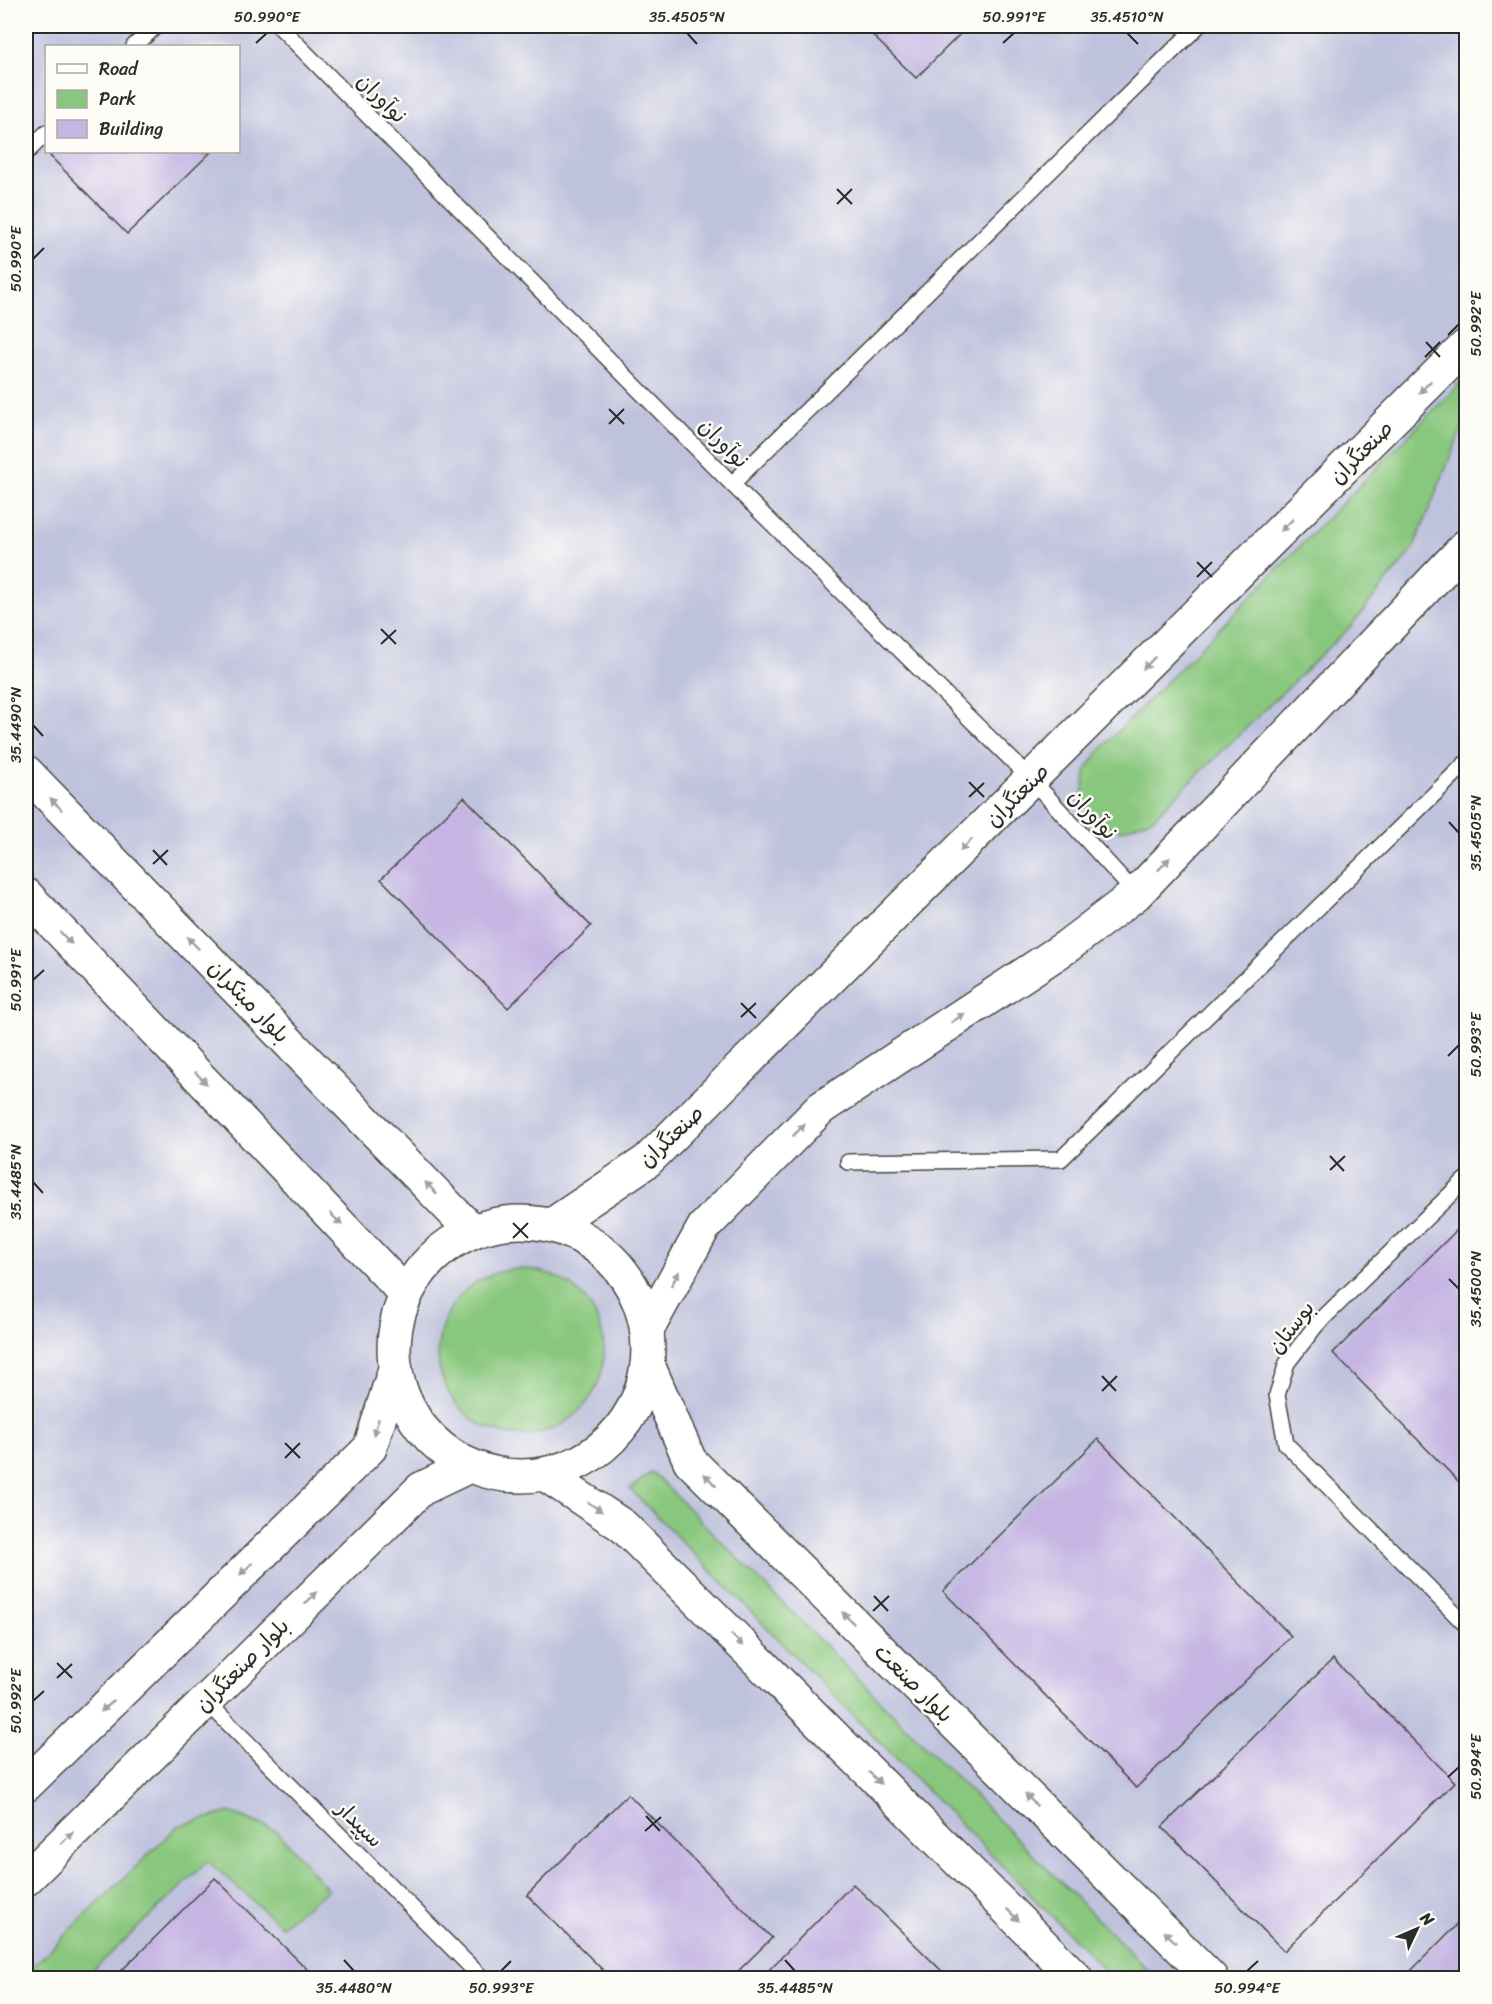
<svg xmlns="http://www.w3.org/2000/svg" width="1492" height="2004" viewBox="0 0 1492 2004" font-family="Sriracha,'Playpen Sans Arabic',sans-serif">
<rect width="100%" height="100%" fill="#fdfcf7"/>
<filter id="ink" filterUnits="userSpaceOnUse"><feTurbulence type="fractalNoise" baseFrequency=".0167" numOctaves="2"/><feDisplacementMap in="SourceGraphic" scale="12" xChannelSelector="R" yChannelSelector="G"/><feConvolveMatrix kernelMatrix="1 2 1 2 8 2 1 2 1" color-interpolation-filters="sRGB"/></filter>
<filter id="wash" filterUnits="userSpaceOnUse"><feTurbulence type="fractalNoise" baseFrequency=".008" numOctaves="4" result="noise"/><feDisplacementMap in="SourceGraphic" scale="24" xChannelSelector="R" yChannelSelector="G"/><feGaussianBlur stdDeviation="1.35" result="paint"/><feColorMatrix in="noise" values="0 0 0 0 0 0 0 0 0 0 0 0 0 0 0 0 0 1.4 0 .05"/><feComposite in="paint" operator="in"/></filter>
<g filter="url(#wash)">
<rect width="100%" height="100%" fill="#f3e2c8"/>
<path fill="#bfc2dd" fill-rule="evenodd" d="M26,26H1466V1978H26ZM46,46H238V152H46Z"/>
<g fill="#8ac77e" stroke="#5a7954" stroke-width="1.5">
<polygon points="1466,377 1466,418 1413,549 1350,627 1153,818 1121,831 1093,819 1082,795 1087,768 1101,749"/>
<circle cx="521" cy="1352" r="83"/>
<polygon points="652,1472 1156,1978 1113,1978 630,1489"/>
<polygon points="230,1812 277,1831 328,1890 281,1926 208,1861 85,1978 26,1978 26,1973 178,1826"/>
</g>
<g id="blocks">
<g fill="#c5b5e3">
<polygon points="863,26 968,26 916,78"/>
<polygon points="54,152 211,152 127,234 50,156"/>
<polygon points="464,797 591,926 508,1008 381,879"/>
<polygon points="1466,1221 1466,1481 1462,1485 1333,1353"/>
<polygon points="1098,1439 1291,1636 1136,1788 943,1591"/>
<polygon points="1333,1659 1455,1782 1284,1951 1162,1827"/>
<polygon points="628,1794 772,1938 731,1978 611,1978 527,1895"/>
<polygon points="215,1878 316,1978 114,1978"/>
<polygon points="853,1884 949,1978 761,1978"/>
<polygon points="1466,1915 1466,1978 1404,1978"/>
</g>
</g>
</g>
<g filter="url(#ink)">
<use href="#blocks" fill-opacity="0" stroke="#494643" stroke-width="1.5"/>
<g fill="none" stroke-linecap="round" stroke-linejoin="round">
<g stroke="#494643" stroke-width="18">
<g id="service">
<polyline points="279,26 732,484 1032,780 1136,894"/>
<polyline points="134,46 156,26"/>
<polyline points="26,153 46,133"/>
<polyline points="732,484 1198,26"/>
<polyline points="848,1162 1061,1159 1466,763"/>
<polyline points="1466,1179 1317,1324 1287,1363 1277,1395 1286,1444 1466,1625"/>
<polyline points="206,1701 482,1978"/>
</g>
</g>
<g stroke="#494643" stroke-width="36">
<g id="tertiary">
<polyline points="26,772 472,1231"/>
<polyline points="26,895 405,1293"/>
<circle cx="521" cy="1349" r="127"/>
<polyline points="552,1225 647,1161 1466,346"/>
<polyline points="647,1330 704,1227 821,1108 1066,947 1136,894 1466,546"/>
<polyline points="648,1365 690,1461 1211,1978"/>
<polyline points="546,1475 623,1526 1076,1978"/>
<polyline points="26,1785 370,1448 394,1372"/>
<polyline points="26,1879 421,1489 469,1466"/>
</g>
</g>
<use href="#service" stroke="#fff" stroke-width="15"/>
<use href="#tertiary" stroke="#fff" stroke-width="33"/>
</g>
<defs><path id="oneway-solid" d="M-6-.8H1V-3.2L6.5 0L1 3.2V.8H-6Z" transform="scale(1.5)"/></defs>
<g fill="#a0a0a0">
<use href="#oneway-solid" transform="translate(1425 387) rotate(135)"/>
<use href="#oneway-solid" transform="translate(1287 525) rotate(135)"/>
<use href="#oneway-solid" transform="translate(1149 663) rotate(135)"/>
<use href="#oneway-solid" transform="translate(56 804) rotate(-134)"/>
<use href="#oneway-solid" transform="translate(966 845) rotate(135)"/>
<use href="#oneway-solid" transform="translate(1164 864) rotate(-47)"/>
<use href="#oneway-solid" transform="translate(66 938) rotate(46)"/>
<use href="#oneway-solid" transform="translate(193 943) rotate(-134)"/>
<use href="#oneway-solid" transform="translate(958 1018) rotate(-33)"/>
<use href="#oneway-solid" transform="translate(201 1078) rotate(46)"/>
<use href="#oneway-solid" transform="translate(799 1130) rotate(-45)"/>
<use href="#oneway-solid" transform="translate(431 1188) rotate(-134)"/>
<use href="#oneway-solid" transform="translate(336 1219) rotate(46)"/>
<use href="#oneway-solid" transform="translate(675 1279) rotate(-61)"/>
<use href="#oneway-solid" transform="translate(376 1427) rotate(108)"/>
<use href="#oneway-solid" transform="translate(710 1480) rotate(-135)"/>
<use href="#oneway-solid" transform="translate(595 1507) rotate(34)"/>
<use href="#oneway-solid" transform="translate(246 1569) rotate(136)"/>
<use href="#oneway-solid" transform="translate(311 1598) rotate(-45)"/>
<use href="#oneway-solid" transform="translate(848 1618) rotate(-135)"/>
<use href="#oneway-solid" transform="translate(737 1640) rotate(45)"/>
<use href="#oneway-solid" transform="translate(107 1706) rotate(136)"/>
<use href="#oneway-solid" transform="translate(875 1778) rotate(45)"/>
<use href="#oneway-solid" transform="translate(1031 1800) rotate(-135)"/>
<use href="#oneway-solid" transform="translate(67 1838) rotate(-45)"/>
<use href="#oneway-solid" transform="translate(1013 1915) rotate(45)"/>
<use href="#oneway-solid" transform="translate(1170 1937) rotate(-135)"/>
</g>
</g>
<path fill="none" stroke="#2b2b2b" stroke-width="2" d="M687,33L697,44M1127,33L1138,44M256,43L267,33M1003,43L1014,33M837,189L852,204M837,204L852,189M33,259L44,248M1448,335L1459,324M1426,342L1440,357M1425,357L1440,342M609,409L624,424M609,424L624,409M1197,562L1212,577M1197,577L1212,562M381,629L396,644M381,644L396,630M33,725L43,736M969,782L984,797M969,797L984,783M1449,822L1459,833M153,850L167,865M153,864L168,850M33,980L44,970M741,1003L756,1018M741,1017L756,1003M1448,1056L1459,1045M1330,1156L1344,1171M1330,1170L1345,1156M33,1182L43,1193M513,1223L528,1238M513,1238L528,1223M1449,1279L1459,1289M1102,1376L1116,1391M1102,1391L1117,1376M285,1443L300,1458M285,1458L300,1443M874,1596L888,1611M873,1611L889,1596M57,1663L72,1678M57,1678L72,1664M33,1701L44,1691M1448,1777L1459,1767M646,1816L660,1831M645,1831L661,1817M344,1960L354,1971M785,1960L795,1971M501,1971L511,1961M1247,1971L1258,1961"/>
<g text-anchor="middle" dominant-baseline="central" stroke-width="5" stroke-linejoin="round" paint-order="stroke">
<g font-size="22" fill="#2b2b2b" stroke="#fdfcf7">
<text transform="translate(382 98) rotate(45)">نوآوران</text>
<text transform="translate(724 443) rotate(45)">نوآوران</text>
<text transform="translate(1361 452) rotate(-45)">صنعتگران</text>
<text transform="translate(1017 795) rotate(-45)">صنعتگران</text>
<text transform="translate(1093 814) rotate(47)">نوآوران</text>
<text transform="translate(249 1001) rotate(46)">بلوار مبتکران</text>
<text transform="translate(671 1136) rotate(-43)">صنعتگران</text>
<text transform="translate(1291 1327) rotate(-52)">بوستان</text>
<text transform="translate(242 1665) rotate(-45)">بلوار صنعتگران</text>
<text transform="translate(914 1683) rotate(45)">بلوار صنعت</text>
<text transform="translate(360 1824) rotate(45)">سپیدار</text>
</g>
</g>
<rect width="1492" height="2004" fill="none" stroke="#fdfcf7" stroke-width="66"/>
<rect x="45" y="45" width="195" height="108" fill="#fdfcf7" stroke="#a9a8a5" stroke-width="1.5"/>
<rect x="57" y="64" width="30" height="9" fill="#ffffff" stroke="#a9a8a5" stroke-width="1.5"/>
<text x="99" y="75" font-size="18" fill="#2b2b2b">Road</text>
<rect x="57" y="90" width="30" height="18" fill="#8ac77e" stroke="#a9a8a5" stroke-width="1.5"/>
<text x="99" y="105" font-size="18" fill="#2b2b2b">Park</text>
<rect x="57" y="120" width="30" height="18" fill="#c5b5e3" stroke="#a9a8a5" stroke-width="1.5"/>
<text x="99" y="135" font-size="18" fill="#2b2b2b">Building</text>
<g transform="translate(1417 1929) rotate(46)" stroke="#fdfcf7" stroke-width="4.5" paint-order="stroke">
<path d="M0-4.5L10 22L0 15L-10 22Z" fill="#2b2b2b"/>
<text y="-9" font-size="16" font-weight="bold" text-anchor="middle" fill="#2b2b2b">N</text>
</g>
<rect x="33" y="33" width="1426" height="1938" fill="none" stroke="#2b2b2b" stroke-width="2"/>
<g font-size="15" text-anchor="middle" fill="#2b2b2b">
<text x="267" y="22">50.990°E</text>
<text x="687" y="22">35.4505°N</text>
<text x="1014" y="22">50.991°E</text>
<text x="1127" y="22">35.4510°N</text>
<text transform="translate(16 259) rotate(-90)" y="5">50.990°E</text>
<text transform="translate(1476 324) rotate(-90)" y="5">50.992°E</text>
<text transform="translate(16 725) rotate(-90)" y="5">35.4490°N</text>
<text transform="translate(1476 833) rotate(-90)" y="5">35.4505°N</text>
<text transform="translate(16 980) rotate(-90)" y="5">50.991°E</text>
<text transform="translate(1476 1045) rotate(-90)" y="5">50.993°E</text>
<text transform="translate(16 1182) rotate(-90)" y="5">35.4485°N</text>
<text transform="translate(1476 1289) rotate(-90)" y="5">35.4500°N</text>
<text transform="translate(16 1701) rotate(-90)" y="5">50.992°E</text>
<text transform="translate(1476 1767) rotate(-90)" y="5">50.994°E</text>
<text x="354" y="1993">35.4480°N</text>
<text x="501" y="1993">50.993°E</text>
<text x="795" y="1993">35.4485°N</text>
<text x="1247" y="1993">50.994°E</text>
</g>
</svg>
